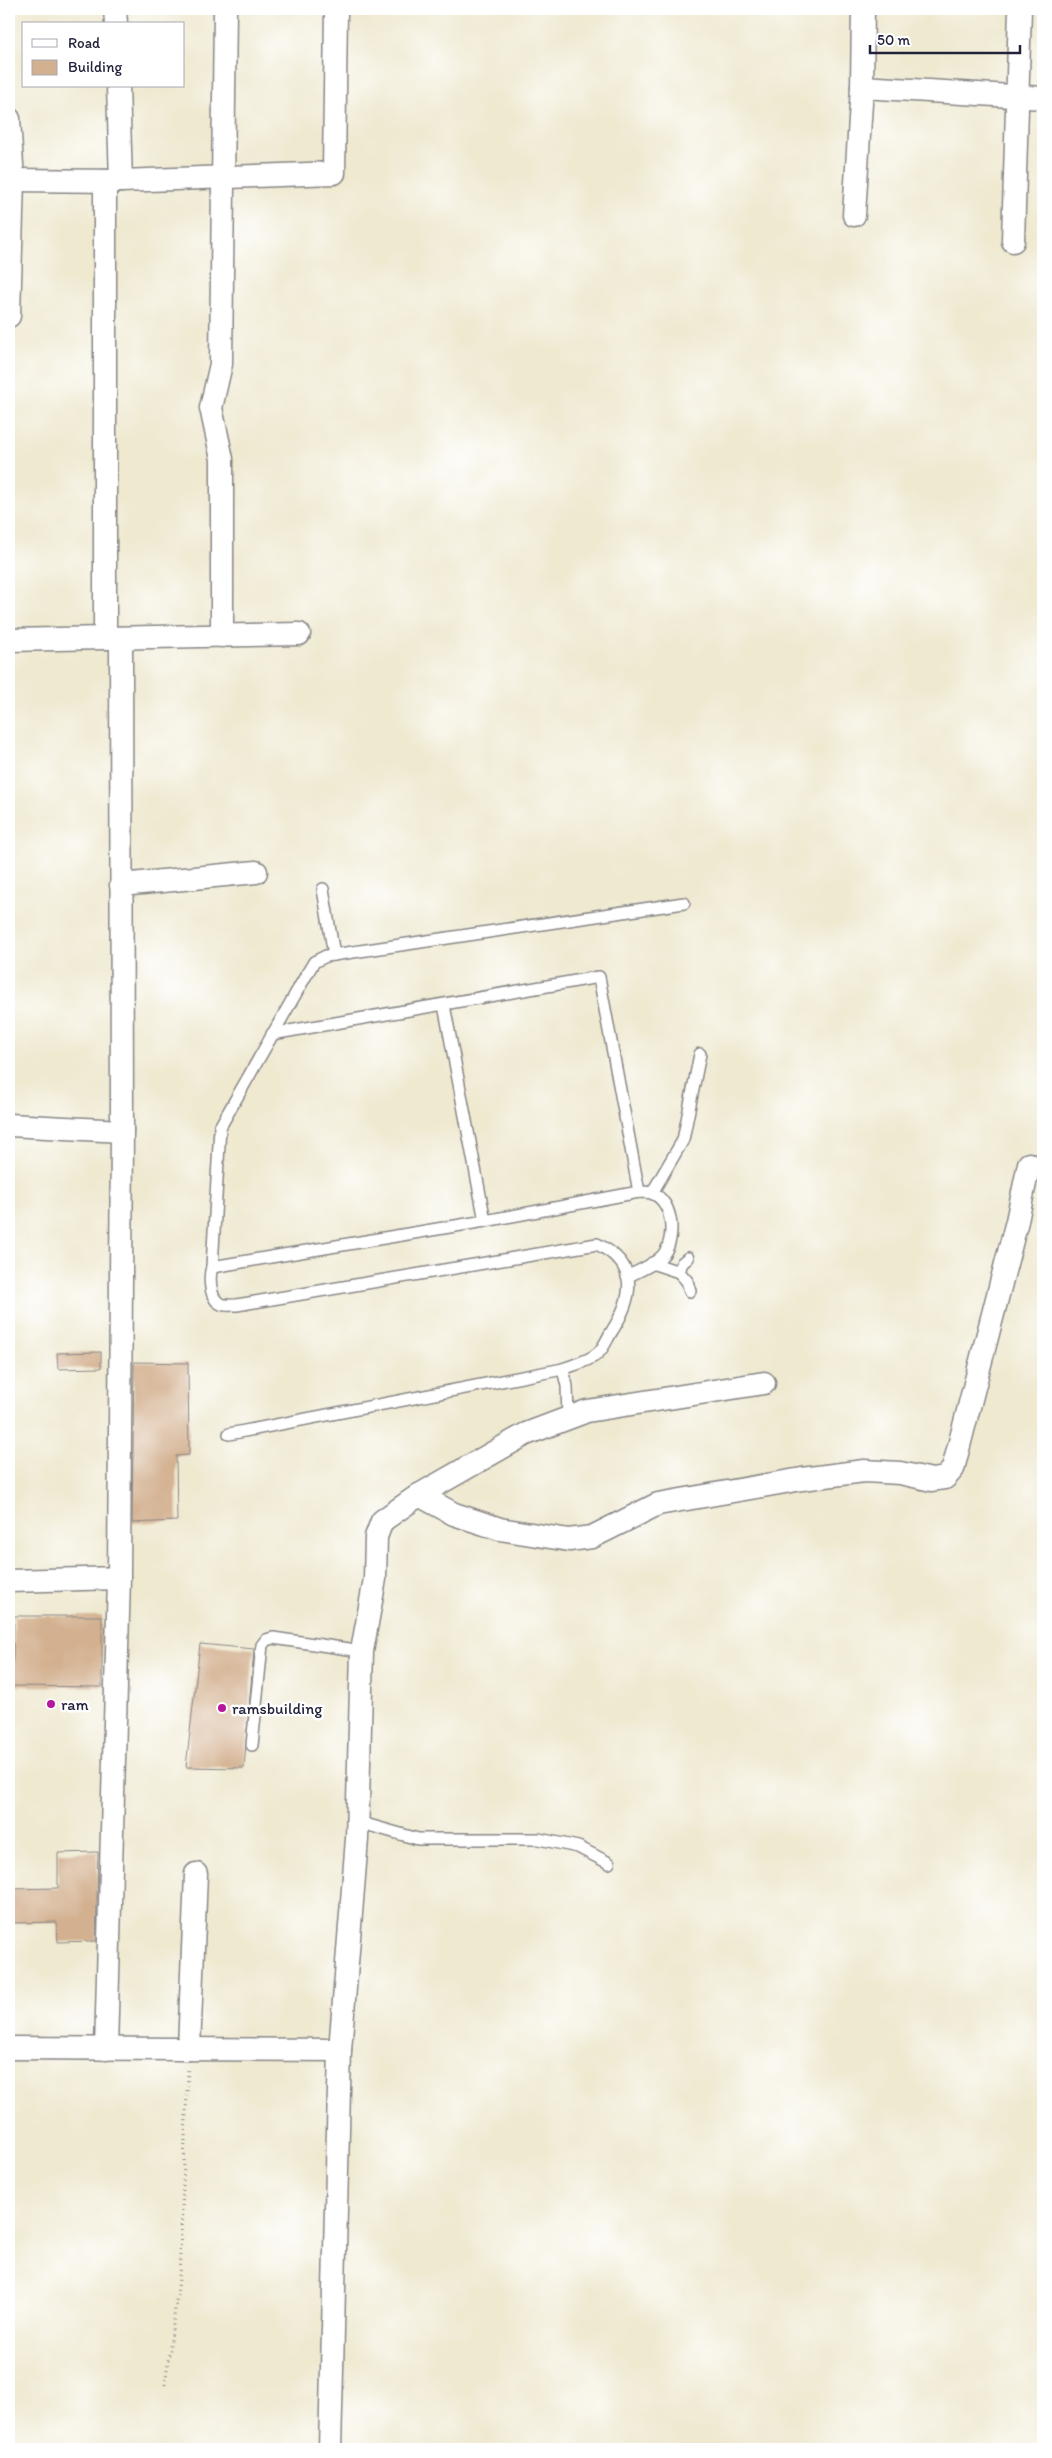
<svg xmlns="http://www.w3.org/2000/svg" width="1052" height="2458" viewBox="0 0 1052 2458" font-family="Itim,sans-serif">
<rect width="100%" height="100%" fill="#fff"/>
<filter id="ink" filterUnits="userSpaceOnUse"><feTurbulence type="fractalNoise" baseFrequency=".02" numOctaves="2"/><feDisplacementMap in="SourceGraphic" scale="10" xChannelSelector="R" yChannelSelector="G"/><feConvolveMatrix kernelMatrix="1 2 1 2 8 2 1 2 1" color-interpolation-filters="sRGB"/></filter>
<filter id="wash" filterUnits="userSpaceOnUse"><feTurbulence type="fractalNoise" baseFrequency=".0096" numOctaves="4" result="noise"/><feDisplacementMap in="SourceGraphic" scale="20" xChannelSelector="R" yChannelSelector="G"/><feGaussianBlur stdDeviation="1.12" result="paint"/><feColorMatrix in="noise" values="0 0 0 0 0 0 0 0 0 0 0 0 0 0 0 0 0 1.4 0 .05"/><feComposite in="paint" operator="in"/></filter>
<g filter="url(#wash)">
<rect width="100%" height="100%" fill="#efe9d0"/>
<g id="blocks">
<g fill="#d3b08f">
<polygon points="101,1352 101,1368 58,1369 57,1353"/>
<polygon points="134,1362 188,1363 189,1455 176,1456 177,1521 132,1523"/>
<polygon points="14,1616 102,1616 102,1687 12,1686"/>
<polygon points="200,1644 254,1649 244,1768 186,1767"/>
<polygon points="98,1852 96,1941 58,1942 57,1922 11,1923 11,1889 58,1888 58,1853"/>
</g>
</g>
</g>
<g filter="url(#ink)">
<use href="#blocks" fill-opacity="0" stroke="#888686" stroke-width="1"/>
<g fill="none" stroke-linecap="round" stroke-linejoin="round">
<g stroke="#888686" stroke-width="14">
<g id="lane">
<polyline points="323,889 334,955"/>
<polyline points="444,1005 485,1221"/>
<polyline points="272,1034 599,977 639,1192"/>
<polyline points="652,1193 683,1140 700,1054"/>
<polyline points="688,1258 682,1263 679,1272 687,1281 690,1291"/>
<polyline points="652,1263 679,1272"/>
<path d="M212,1267L485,1221L639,1192C642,1192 647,1192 651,1193C674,1200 677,1242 661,1257C653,1266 637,1271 627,1277"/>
<path d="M568,1418L567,1386L563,1369C573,1365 590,1361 598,1353C604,1348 608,1337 612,1331C634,1296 639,1265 597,1244L237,1305C232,1305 225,1306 221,1304C209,1299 209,1276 212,1267L220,1127L308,972L314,962L326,956L684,903"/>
<polyline points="229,1434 563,1369"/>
<polyline points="252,1745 262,1645 266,1640 273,1638 362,1651"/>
<polyline points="358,1822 418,1839 539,1839 578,1847 609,1863"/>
</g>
</g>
<g stroke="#888686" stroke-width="25">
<g id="street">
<polyline points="115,9 116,24"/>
<polyline points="118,86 121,181"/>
<polyline points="862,87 1043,98"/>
<polyline points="9,119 13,180 9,316"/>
<polyline points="9,180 121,181 334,173 336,9"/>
<polyline points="854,215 862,87 863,9"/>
<polyline points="1013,241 1020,9"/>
<polyline points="222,636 222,459 211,408 221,364 225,9"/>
<polyline points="105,638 105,181"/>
<polyline points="9,640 299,634"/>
<polyline points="121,885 256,872"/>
<polyline points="9,1125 122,1131"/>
<polyline points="419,1495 454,1514 500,1529 569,1540 592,1537 658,1504 802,1479 864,1471 900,1473 932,1480 945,1478 953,1469 1017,1221 1029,1164"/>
<polyline points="9,1581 119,1578 122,1131 121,638"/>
<polyline points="9,2048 340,2050"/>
<polyline points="106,2049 119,1578"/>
<polyline points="189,2049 196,1874"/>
<polyline points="330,2449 340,2050 357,1839 362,1651 375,1579 376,1537 382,1521 419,1495 526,1434 587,1411 764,1383"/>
</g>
</g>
<polyline stroke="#888686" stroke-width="3" stroke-dasharray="1 4" stroke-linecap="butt" points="165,2385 179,2279 188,2069"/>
<use href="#lane" stroke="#fff" stroke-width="11"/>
<use href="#street" stroke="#fff" stroke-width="22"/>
</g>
</g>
<g fill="#b5179e" stroke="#fff" stroke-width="2">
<circle cx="51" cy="1704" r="5"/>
<circle cx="222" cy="1708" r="5"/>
</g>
<g text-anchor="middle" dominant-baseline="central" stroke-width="5" stroke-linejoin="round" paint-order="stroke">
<g font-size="16" fill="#22223b" stroke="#fff" text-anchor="start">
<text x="61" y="1704">ram</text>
<text x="232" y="1708">ramsbuilding</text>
</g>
</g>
<rect width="1052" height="2458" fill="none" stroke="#fff" stroke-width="30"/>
<rect x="22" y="22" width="162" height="65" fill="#ffffff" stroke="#a7a7b1"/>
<rect x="32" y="39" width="25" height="8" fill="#ffffff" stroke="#a7a7b1"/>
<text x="68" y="48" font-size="15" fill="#22223b">Road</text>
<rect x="32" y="60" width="25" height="15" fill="#d3b08f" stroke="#a7a7b1"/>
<text x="68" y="72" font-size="15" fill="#22223b">Building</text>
<path d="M870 45v8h150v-8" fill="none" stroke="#22223b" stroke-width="2.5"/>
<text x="877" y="45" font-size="15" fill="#22223b" stroke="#ffffff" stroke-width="4" paint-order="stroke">50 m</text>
</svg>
